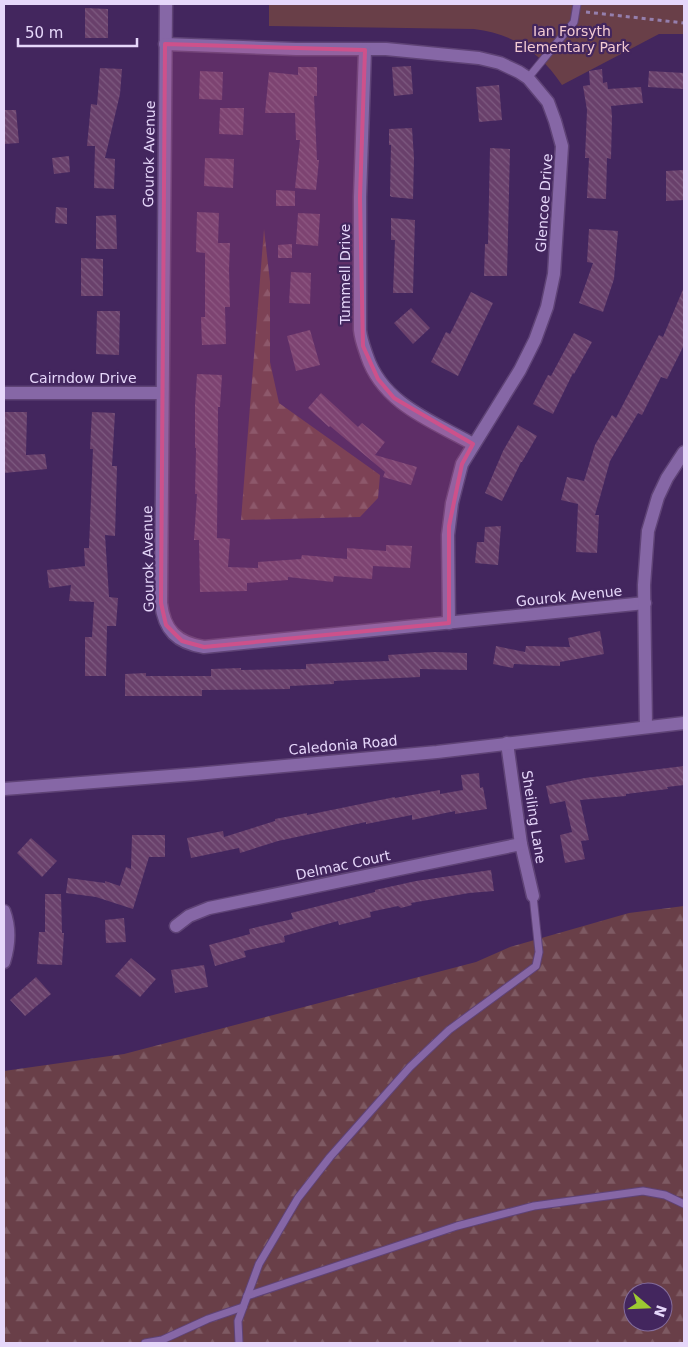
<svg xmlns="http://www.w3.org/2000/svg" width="688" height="1347" viewBox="0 0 688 1347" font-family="'DejaVu Sans',sans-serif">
<defs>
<pattern id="forest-firs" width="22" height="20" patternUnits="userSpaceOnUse" patternTransform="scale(1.25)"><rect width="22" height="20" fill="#693f48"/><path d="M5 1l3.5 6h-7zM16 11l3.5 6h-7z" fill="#7e5a63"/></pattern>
<pattern id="building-back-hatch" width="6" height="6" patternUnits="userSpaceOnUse" patternTransform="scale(1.25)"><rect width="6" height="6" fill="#69406b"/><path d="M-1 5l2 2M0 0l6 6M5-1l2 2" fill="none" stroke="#7e5b81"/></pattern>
</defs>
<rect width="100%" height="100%" fill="#43265e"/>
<g fill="url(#forest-firs)" fill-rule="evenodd">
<polygon points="264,229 270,282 270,362 279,403 380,475 378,498 360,517 241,520"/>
<path d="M684,906V1343H4V1071L124,1054L476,962L510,947L629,913ZM633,1292H663V1322H633Z"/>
</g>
<path fill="#693f48" d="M269,4H684V34H659L562,85C541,53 512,33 474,29L269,26Z"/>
<g fill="url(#building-back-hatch)">
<polygon points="85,8 108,9 108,38 85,38"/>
<polygon points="411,66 413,94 394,96 392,67"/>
<polygon points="298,67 317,67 317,96 314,96 317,160 319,160 316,190 295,188 300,140 296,140 295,113 265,113 269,72 298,75"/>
<polygon points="100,68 122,69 120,94 105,158 115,159 114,189 94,188 95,146 87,146 91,104 97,105"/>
<polygon points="602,69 603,83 607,82 608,89 641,87 643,103 611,106 612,116 611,159 607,158 606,199 587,198 589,158 585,158 587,110 583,86 590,85 589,71"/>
<polygon points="200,71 223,72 222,100 199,99"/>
<polygon points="649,71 684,73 684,89 648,87"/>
<polygon points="499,85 502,120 479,122 476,87"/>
<polygon points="220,108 244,108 243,135 219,134"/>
<polygon points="4,110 16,110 19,143 4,144"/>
<polygon points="412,128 414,158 413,199 392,197 390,196 391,145 389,145 389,129"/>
<polygon points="490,148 510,149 507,276 484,276 485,244 488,244"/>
<polygon points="69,156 70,172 54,174 52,158"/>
<polygon points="205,158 234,159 233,188 204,186"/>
<polygon points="684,170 684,200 666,201 666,171"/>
<polygon points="276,190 295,191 295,206 276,206"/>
<polygon points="56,207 67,208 67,224 55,223"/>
<polygon points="197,212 219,213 218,243 230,243 229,270 230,307 225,307 226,344 202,345 201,317 205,317 205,253 196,252"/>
<polygon points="298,213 320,214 318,246 296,244"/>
<polygon points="116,215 117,249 96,249 96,216"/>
<polygon points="391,218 415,220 413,293 393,293 395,240 391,240"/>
<polygon points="589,229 618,231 614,279 603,312 579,303 593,263 587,262"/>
<polygon points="292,244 292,258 278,258 278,245"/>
<polygon points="81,258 103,259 103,296 81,296"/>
<polygon points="291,272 311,273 310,304 289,303"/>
<polygon points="684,287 684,345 667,379 661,377 642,415 638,413 610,461 595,515 599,515 597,553 576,552 578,504 561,500 567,477 584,481 595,445 612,415 616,418 659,335 663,337"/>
<polygon points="471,292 493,303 458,376 431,362 446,332 450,334"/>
<polygon points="411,308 430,328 413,344 394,323"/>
<polygon points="97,311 120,311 119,355 96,354"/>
<polygon points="310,330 320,365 296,371 287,336"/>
<polygon points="574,333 592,342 574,374 573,373 553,414 533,404 548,375 551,376"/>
<polygon points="197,374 222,375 220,407 218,407 217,538 230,539 228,567 258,568 258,562 301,559 302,555 347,559 347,548 386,551 386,545 412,546 410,568 373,566 372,579 334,576 333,582 288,577 288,580 247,583 247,591 200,592 199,540 194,540 197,494 195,494 196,448 195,448 195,405"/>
<polygon points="321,393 358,427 362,423 385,442 375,455 417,467 411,485 383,477 385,472 330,426 329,427 308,408"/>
<polygon points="4,412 27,412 26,455 45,454 47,469 4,473"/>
<polygon points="92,412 115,413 112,466 117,466 115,536 105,535 109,597 118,598 116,626 107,626 106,676 85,676 85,637 92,637 94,602 69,601 71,585 49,588 47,570 85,566 84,548 89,548 93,449 90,449"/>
<polygon points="518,425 537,436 522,462 521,462 502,501 485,493 503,451"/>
<polygon points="501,526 498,565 475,563 477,542 484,542 485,527"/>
<polygon points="600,631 604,654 560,662 560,666 514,664 513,668 493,664 496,646 525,652 526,646 570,647 568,638"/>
<polygon points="434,652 467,653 467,670 420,669 420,677 334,681 334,684 290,686 290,689 202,690 202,696 125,696 125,674 146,673 146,676 211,676 211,669 241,668 241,670 306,669 306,664 389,661 388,655"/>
<polygon points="684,766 684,785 667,787 668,789 626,794 626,796 580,800 589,840 581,841 585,859 565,863 560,835 572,832 565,801 550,804 546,786 585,778"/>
<polygon points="479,773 480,788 483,787 487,809 455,814 455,811 412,820 412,815 366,824 366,822 278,841 240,853 239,848 191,858 187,838 223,831 224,837 275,821 275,819 307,813 307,815 395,797 395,798 440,790 440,794 463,790 461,775"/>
<polygon points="132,835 165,835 165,857 149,857 133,909 96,897 66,893 68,878 105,883 105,881 120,886 126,867 131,869"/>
<polygon points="31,838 57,861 42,877 17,853"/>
<polygon points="491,870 494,891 469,893 411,903 412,905 401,908 398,906 370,912 371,917 339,925 338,921 284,936 285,942 244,951 246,957 215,966 209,945 250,934 249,929 293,919 291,913 375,892 375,890 416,881"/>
<polygon points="45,894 61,894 62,933 64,933 62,965 37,964 39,932 45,932"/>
<polygon points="124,918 126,942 106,943 105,920"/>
<polygon points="131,958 156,979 140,997 115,976"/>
<polygon points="204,965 208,987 175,993 171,970"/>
<polygon points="36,977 51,994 25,1016 10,1000"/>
</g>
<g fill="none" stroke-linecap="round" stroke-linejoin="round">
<g stroke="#5f4376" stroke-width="9">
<g id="lane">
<polyline points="528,78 574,22 577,4"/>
<polyline points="247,1296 457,1226 534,1206 643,1191 665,1195 684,1204"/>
<polyline points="145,1343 162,1340 208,1319 243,1307"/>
<polyline points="239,1343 238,1321 259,1264 298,1198 330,1157 410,1067 449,1030 536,966 539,952 533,896"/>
</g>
</g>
<g stroke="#5f4376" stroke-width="15">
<g id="street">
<path d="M166,4L161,603C164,630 177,643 204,647L645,603"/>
<polyline points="165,44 296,49 386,49 479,58 500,63 519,72 528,78 548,102 555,121 562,146 554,274 547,307 535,340 520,370 462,464 452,503 448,535 449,623"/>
<path d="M365,50L360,197V330C361,340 364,347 367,356C383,404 432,421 473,444"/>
<polyline points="4,393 161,393"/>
<polyline points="646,727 644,585 648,531 658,497 667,478 684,452"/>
<polyline points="507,743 521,844 533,896"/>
<path d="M4,911C10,927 9,946 4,962"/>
<polyline points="176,926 189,916 209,908 521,844"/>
</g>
</g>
<g stroke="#5f4376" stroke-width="15">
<polyline id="secondary" points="4,789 196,774 437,752 684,723"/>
</g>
<polyline stroke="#957fad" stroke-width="3" stroke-dasharray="4 4" stroke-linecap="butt" points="586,12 684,23"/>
<use href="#lane" stroke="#8667a6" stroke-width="7"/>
<use href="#street" stroke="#8667a6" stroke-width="12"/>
<use href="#secondary" stroke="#8667a6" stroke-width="12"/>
</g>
<path fill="#cd518b" fill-opacity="0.2" stroke="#cd518b" stroke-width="4" stroke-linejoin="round" d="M165,44L365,50L360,197L363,346L378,379L394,398L473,444L462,464L449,526V623L204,647L182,641L166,625L161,603Z"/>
<g text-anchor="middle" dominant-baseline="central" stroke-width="4.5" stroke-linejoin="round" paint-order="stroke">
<g font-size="14" fill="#f2cad2" stroke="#43265e">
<text x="572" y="31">Ian Forsyth<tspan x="572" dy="16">Elementary Park</tspan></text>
</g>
<g font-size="14" fill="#e6d7fa" stroke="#43265e">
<text transform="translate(149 154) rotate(-89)">Gourok Avenue</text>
<text transform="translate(544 203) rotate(-86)">Glencoe Drive</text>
<text transform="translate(345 274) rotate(-90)">Tummell Drive</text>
<text x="83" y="378">Cairndow Drive</text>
<text transform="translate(148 559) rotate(-91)">Gourok Avenue</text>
<text transform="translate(569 596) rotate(-6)">Gourok Avenue</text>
<text transform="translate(343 745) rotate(-5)">Caledonia Road</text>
<text transform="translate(534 817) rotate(81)">Sheiling Lane</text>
<text transform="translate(343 865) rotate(-12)">Delmac Court</text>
</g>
</g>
<rect width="688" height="1347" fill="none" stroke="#e6d7fa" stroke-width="10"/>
<g transform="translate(648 1307) rotate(109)"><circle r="24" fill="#43265e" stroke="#846d9c"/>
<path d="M0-4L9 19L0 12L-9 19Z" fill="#9cca32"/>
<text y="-8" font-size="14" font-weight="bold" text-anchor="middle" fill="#e6d7fa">N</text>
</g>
<path d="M18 38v8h119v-8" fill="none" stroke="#e6d7fa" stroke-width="2.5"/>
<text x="25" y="38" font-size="15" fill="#e6d7fa" stroke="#43265e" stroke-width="4" paint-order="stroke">50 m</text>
</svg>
